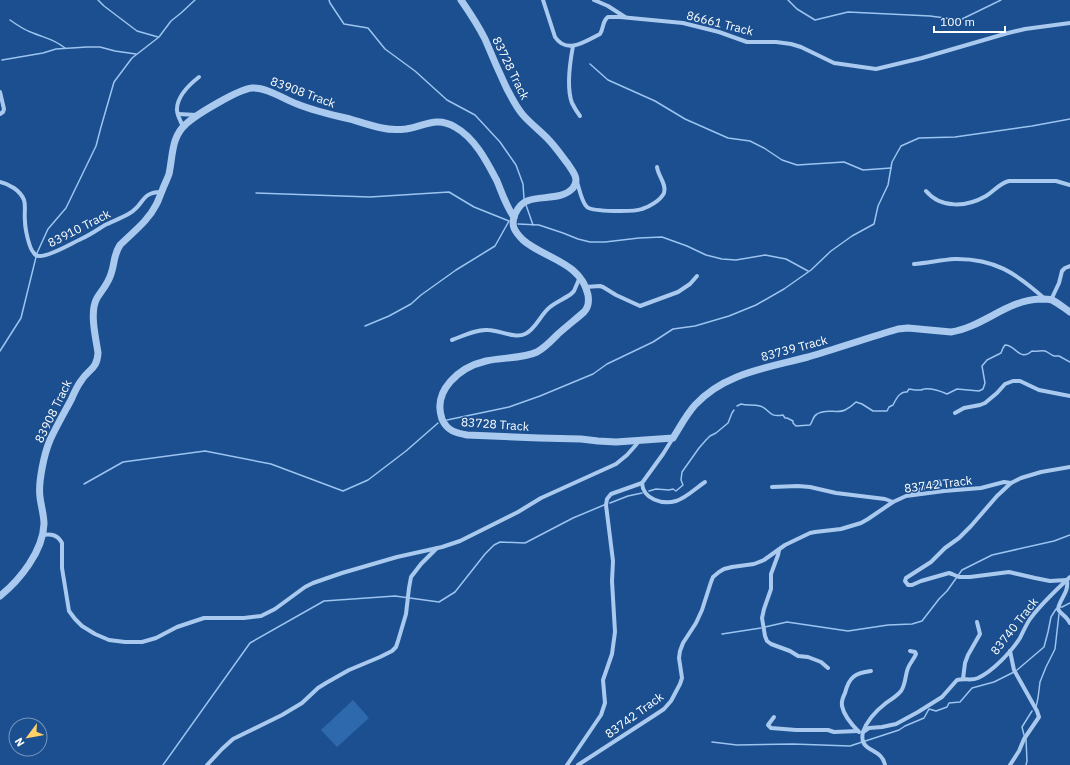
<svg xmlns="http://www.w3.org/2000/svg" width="1070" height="765" viewBox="0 0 1070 765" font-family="'IBM Plex Sans',sans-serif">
<rect width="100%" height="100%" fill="#1b4f8f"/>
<polygon fill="#2e69ad" points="353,700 369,718 337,747 321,730"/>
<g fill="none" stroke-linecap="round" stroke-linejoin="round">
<g stroke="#9cc4f0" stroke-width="1.5">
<polyline points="98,0 104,6 137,31 158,37"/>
<polyline points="329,0 330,3 344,24 368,28 385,49 415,71 447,100 475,115 500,142 516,165 523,184 524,199"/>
<polyline points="788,0 797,9 815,20 848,12 930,16 960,20 1001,0"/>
<path d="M10,20C17,25 24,30 33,33C45,38 54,39 65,48"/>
<polyline points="2,60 43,53 56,49 87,47 100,47 115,51 136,54"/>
<polyline points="590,64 608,80 655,101 685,119 728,138 750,141 764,148 782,160 797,165 844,162 863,170 891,168"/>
<polyline points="256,193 370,197 449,192 474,207 509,221 495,246 456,270 421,295 411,304 389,316 365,326"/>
<polyline points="526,205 533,225"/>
<polyline points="518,224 539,225 563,233 578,239 590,242 605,242 639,238 662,237 687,246 706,255 722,259 736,260 765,255 786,259 808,271"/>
<polyline points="0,351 21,318 37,253 48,229 66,208 96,146 101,127 114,82 132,58 159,37 171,21 181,13 195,0"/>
<path d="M737,406L741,404C747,406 753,404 760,406C770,409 768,418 783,415L785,418H787L793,421V423L796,426L810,425C813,421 813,416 817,414C826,408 837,414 845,410C849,408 853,405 856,402L862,404L873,411H887L889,407L893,405C896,399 900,391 907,392L909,389L915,390C917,390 919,390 921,390C922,390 923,389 924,389C932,388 940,391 947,394L957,389L979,391L983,389L985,383L982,366L987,360L1001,353L1003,348L1005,345C1016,345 1019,362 1032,351C1037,352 1041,350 1045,351C1048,352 1051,355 1054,356H1059L1070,362"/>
<polyline points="447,420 509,407 540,396 593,374 607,364 653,342 673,329 695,326 729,316 756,305 784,289 811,270 831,251 852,236 874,224 878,206 888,185 892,162 901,146 919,138 955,137 1032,126 1070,119"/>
<polyline points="84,484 123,462 205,451 271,464 343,491 368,480 406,451 438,423"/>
<polyline points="649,491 656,489 669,490 673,489 676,491 683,485 681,480 682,472 699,448 706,440 710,436 716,433 728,423 732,413 734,410"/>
<polyline points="610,503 628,496 642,493"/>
<polyline points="1059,607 1062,607 1070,603"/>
<polyline points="765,627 787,622 848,631 888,625 912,624 922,621 939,599 947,591 962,570 992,555 1054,541 1070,535"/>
<polyline points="722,634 761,628"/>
<polyline points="1017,670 1044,647 1048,632 1051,617 1056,609"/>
<polyline points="1036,707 1038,698 1040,682 1046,667 1055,649 1059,614"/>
<polyline points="1024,735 1022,727 1032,711"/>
<polyline points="1026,739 1027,761 1026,765"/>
<polyline points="712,742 737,745 793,744 850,746 899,730 905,726 924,718 929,709 936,711 947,707 949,703 960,702 972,688 994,682 1014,672"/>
<polyline points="163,765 250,643 324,601 395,596 439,602 455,592 485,554 494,545 500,542 525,543 573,518 604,505"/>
</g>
<g stroke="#a9c9ee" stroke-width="4">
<path d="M543,0L555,37C567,55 586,41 600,34C604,28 602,21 608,17H620L683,23L719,32L747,42H776L791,44L801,47L834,63L876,69L922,58L1008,33L1025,29L1070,23"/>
<polyline points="594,0 608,6 625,17"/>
<path d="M573,46C570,62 566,87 572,103C574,107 577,112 580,116"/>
<polyline points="0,92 4,109 3,112 0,114"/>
<polyline points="178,114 197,115"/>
<path d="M183,127C181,121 176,114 177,108C178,95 190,84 199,77"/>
<path d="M0,182C9,184 20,190 24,200C26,206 24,214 25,221C25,228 29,249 34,253C35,255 37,256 39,256C49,257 72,243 81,239C90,235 97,230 105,225C113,221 122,218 130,213C144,205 141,192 161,192"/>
<path d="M577,182C579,188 582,203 587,207C593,212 634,212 642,209C649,207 661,200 664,193C667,184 658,176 657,167"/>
<path d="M926,191C941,209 967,207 986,196C994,191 1000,183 1009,181H1056L1070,185"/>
<path d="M914,264C927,263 941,260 954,259C994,258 1016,273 1045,299"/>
<polyline points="585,287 600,286 603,287 616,295 640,306 678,292 690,284 697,276"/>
<polyline points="1051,300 1059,283 1062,271 1065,268 1070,266"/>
<path d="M452,340C463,336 476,329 488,330C499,330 515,339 525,334C536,329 540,315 550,307C556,302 564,299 571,294L574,291L580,277"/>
<polyline points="955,413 964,408 980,405 985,403 997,393 1005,384 1013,381 1020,381 1039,390 1070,396"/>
<path d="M673,438L663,454L642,483C643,499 662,505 676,501C686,498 696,488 705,482"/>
<path d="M1011,483L997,496L971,526L959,538L945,548L931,562L906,578L905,581L908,585H912L921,581L949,573L952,574L959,577H970L1009,572L1035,578L1050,581L1067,580C1069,593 1060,598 1058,609C1061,615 1066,615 1070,623"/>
<polyline points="772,487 798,486 810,487 836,493 885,499 893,502"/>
<polyline points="912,494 927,486 938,481 939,482 940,485 935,492"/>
<path d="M42,535C51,534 57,534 62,543V568L69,611L75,619L82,626L95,634L109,640L125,642H142L156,638L177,627L204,618H244L261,616L275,609L305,587L313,583L342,573L397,557L442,547L460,541L518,512L541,498L616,464L627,455L635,446L639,441"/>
<polyline points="779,550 778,555 771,574 771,589 764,609 762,618 765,636 767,641 771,644 790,651 798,656 808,657 821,662 828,668"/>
<polyline points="963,679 965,663 968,655 980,634 977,622"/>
<polyline points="774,717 768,725 771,728 796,730 828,730 834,732 858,731"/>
<path d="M859,732C852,725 844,716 842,706C841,701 843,697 845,693C849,677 855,673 871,671"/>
<path d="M863,732C867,720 877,710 886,703C892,699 897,696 901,691C906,684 905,675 908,668C910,663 914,659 916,654L915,652L910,651"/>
<polyline points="207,765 222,749 233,739 282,715 302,703 318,688 326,683 349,670 380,657 392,651 396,647 398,641 406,614 409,588 411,577 421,564 437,548"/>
<polyline points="567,765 601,715 605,703 603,680 612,654 615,632 612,581 613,561 606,505 607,499 611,494 642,483"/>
<polyline points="578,765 655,715 664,709 671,701 680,684 682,678 679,658 680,651 683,643 696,623 702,610 711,582 713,577 719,572 724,569 732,567 754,564 764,560 785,545 810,533 815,532 841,529 861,523 868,519 893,502 906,496 944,491 981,488 1004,482 1011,483 1021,478 1041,472 1070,467"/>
<path d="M885,765C882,747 858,753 863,732L869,728L882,727L896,724L918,712L942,697L957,680C965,678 971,681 978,678C993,671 1011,652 1020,638C1023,632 1026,625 1030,619C1041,604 1056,590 1070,577"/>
<polyline points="1010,765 1019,751 1024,739 1039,717 1037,711 1014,670 1010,651"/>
</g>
<g stroke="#a9c9ee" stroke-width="7">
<path d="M461,0C470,13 478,25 485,39C492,56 499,72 507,89C512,98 516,107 523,115C530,123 539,130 547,138C555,146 561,155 568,164C571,169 576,174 576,180C576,183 575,185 573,188C561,201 541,195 527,201C521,203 518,208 515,214C513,219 512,223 514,228C516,233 520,237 523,240C545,259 581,262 588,295C589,301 589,307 584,312C576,319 567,326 558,334C552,340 546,347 537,352C522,359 503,357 486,361C460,367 432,390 442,419C447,431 456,433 467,435L539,438L581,439L598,441L616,442L673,438C680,427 686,415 695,405C724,373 767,368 808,357C838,348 868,338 898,329L908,328L951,332C983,327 1007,300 1040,299C1044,299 1048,299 1052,300C1058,303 1064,308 1070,312"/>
<path d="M0,596C20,580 43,551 44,524C44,515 41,506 40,497C38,483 44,454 50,440C56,427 64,413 71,400C74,393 77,386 81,381C88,369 97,370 98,353C96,338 89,312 97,298C102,290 108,284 111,274C115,263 113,256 120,245C133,232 148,221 156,205C159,200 160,195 162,191C164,185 167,180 169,174C173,156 171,137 186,124C197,114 239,89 252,88C266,87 284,99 297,104C314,111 332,115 350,119C360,122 371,126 382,128C390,130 397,130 406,129C424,126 437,116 455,127C475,138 487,162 497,181C502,193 506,206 514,217"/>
</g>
</g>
<g text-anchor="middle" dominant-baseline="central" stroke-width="3" stroke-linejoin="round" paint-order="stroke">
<g font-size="12" fill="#fff" stroke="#1b4f8f">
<text transform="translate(720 23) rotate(14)">86661 Track</text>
<text transform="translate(511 68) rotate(64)">83728 Track</text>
<text transform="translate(303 92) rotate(20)">83908 Track</text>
<text transform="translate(79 228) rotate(-27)">83910 Track</text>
<text transform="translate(794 348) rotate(-15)">83739 Track</text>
<text transform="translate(53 411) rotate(-64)">83908 Track</text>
<text transform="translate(495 424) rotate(4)">83728 Track</text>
<text transform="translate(938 484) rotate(-7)">83742 Track</text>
<text transform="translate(1014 626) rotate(-52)">83740 Track</text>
<text transform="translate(634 715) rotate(-36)">83742 Track</text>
</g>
</g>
<g transform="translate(28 737) rotate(238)"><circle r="19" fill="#1b4f8f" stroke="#7695bc"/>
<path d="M0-3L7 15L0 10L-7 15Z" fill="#ffd166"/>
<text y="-6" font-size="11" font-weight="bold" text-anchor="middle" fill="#ffffff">N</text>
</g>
<path d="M934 26v6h71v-6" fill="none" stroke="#ffffff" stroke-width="2"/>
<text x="940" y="26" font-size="12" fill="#ffffff" stroke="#1b4f8f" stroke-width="3" paint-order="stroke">100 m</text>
</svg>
